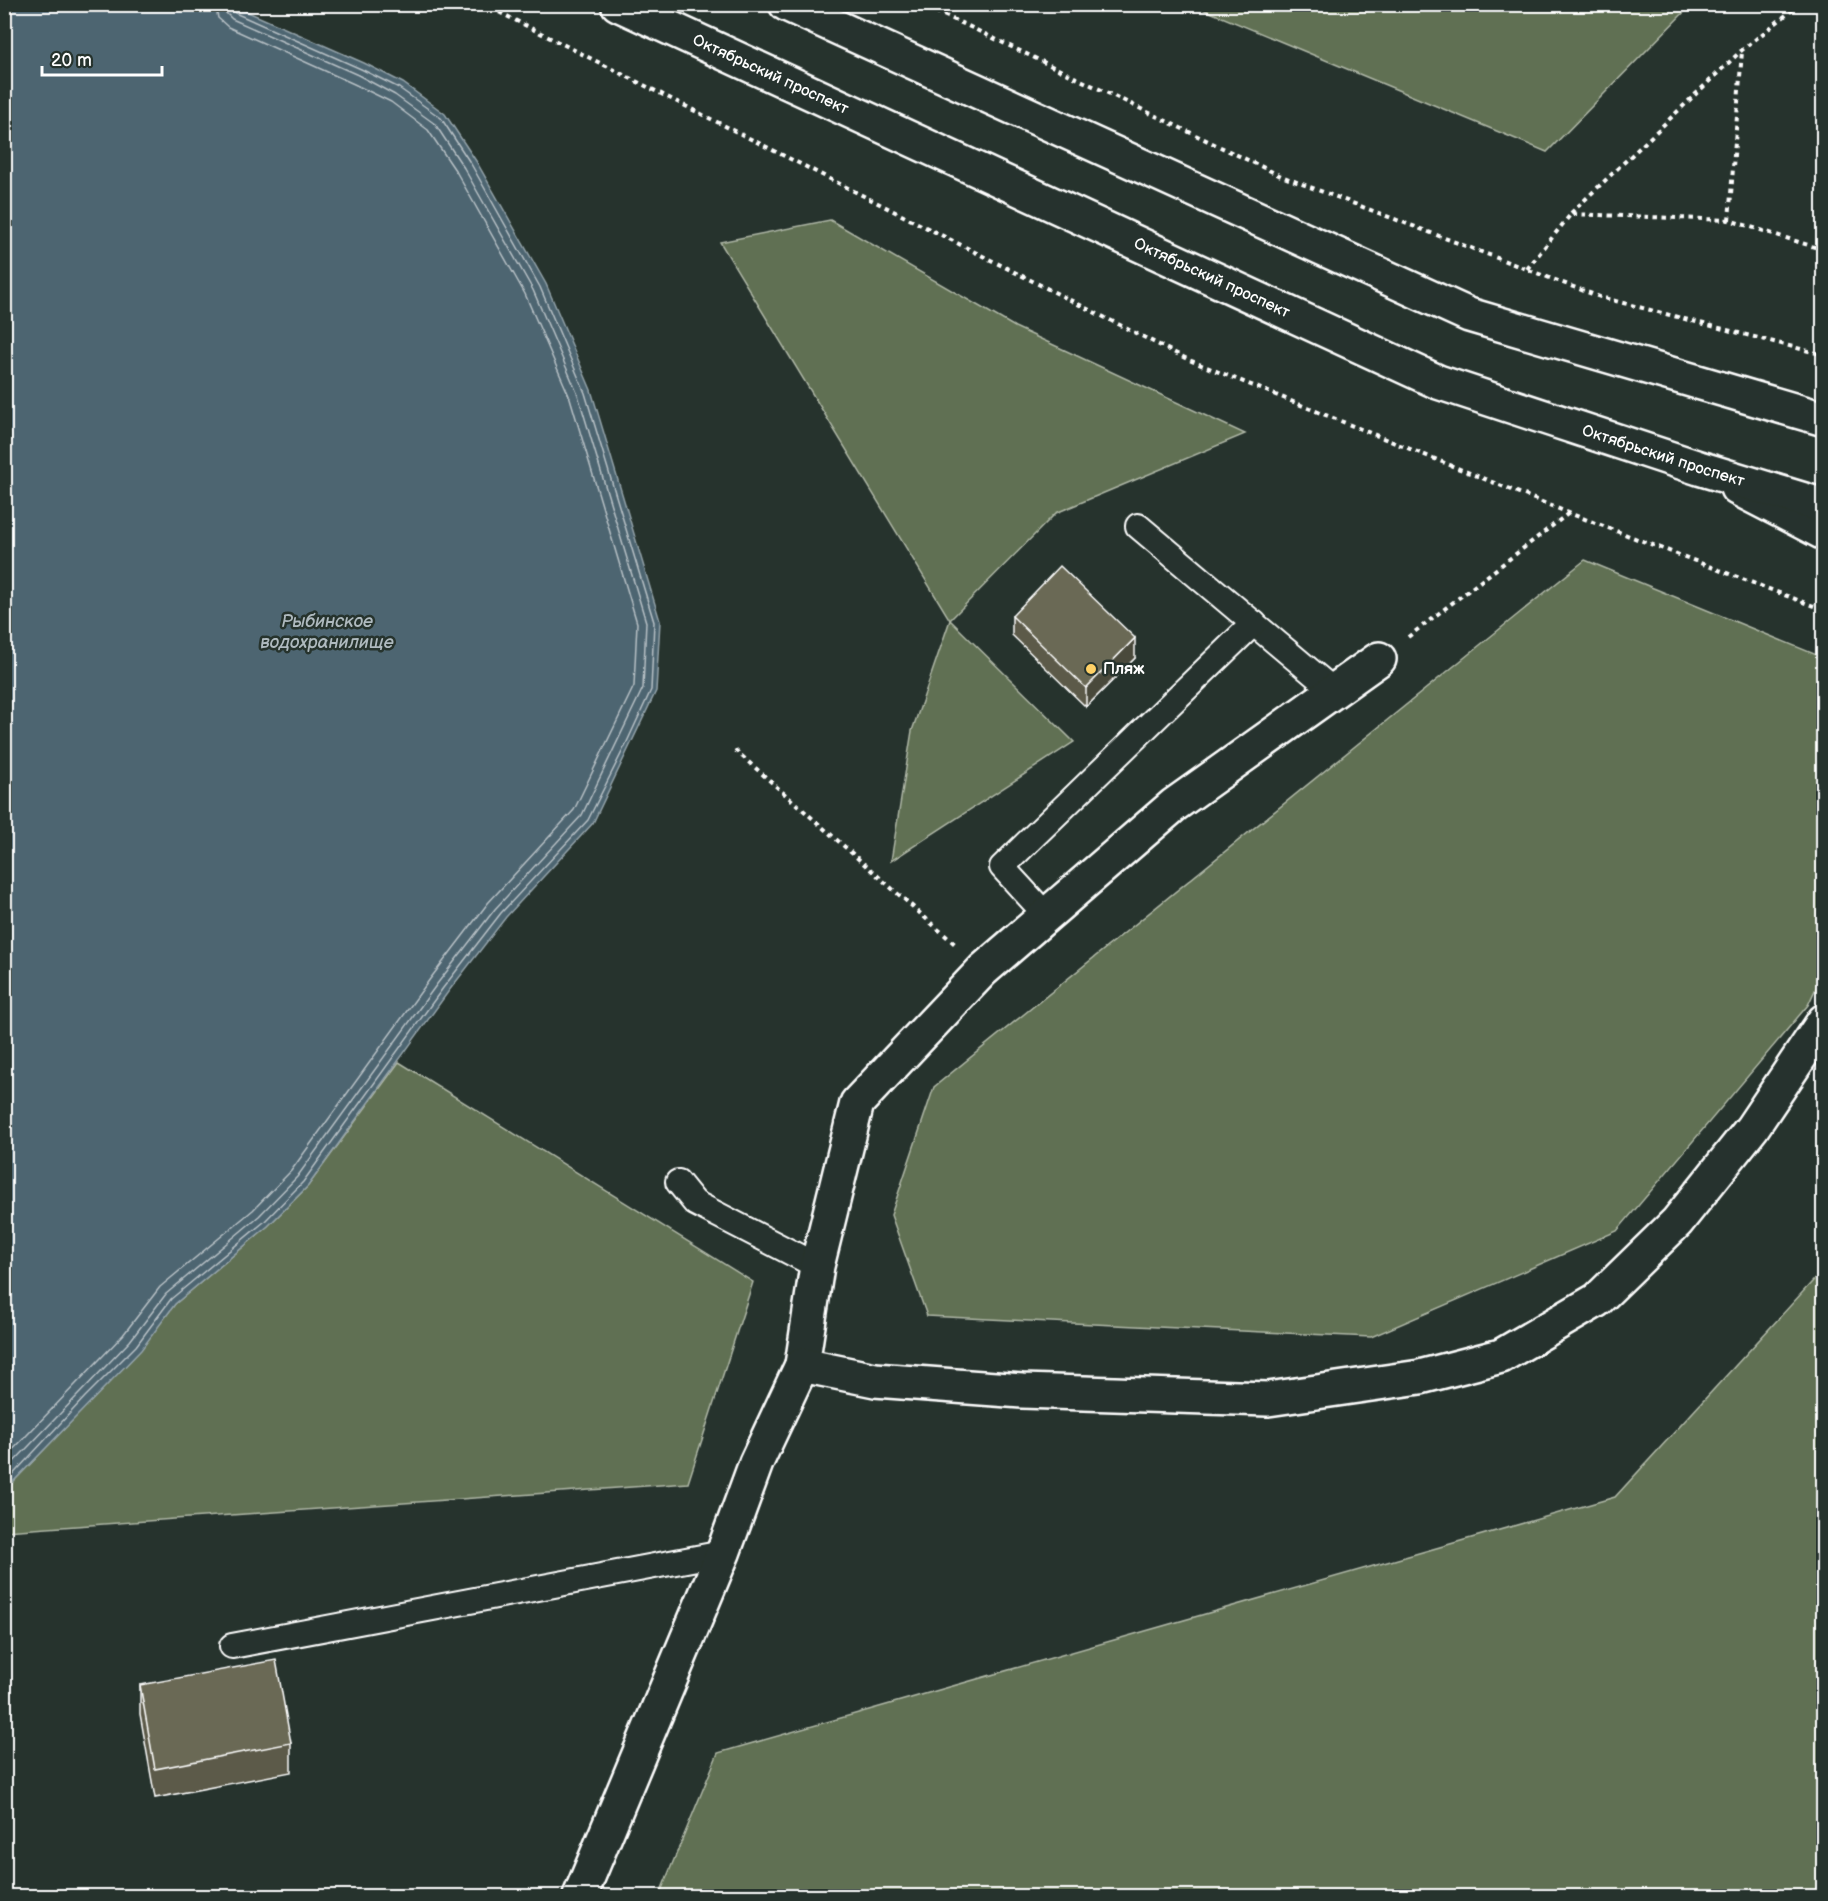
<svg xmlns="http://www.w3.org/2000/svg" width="1828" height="1901" viewBox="0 0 1828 1901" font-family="'Balsamiq Sans',sans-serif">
<rect width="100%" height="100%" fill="#26332d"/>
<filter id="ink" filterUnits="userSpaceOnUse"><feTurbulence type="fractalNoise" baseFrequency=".0167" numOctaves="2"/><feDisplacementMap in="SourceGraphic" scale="12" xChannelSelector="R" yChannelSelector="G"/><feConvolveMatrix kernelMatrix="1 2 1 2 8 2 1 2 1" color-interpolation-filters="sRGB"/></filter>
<g filter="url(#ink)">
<g fill="#607052" stroke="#b0b8a8" stroke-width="1.5">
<polygon points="1193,5 1691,5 1547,152"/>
<polygon points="830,220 1015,327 1245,434 1056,513 950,620 1074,742 891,861 912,731 950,620 720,242"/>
<polygon points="1585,560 1824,658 1823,973 1808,1005 1617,1231 1371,1337 927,1316 891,1215 934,1087"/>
<polygon points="399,1062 753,1282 688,1483 5,1531 5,1495 11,1484 140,1350 175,1304 268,1226 308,1186"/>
<polygon points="1823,1270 1823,1896 659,1896 718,1753 1615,1497"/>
</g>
<polygon fill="#4d6571" stroke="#94a3aa" stroke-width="1.5" points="5,4 232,5 364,63 403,83 445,114 476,161 546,284 591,390 660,621 656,691 593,823 506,917 448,992 308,1186 268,1226 175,1304 141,1350 11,1484 5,1495"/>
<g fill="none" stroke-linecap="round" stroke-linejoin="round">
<g stroke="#b8c1c6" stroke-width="1.5">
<polyline points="4,1459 123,1335 160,1287 253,1210 291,1171 430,979 488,903 574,810 634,686 637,623 570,398 525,294 457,173 428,130 391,102 354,84 228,27 218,18 215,4"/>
<polyline points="4,1472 130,1341 166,1294 259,1216 297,1177 437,984 495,909 582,815 643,688 646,622 578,395 533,290 464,168 435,124 395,95 358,75 232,19 226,13 224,4"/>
<polyline points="4,1484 85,1397 136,1346 171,1299 264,1222 303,1182 443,988 501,913 588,820 626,744 651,690 654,622 585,393 540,287 471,164 441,118 399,88 361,69 235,13 232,9 231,4"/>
</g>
<g stroke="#fff" stroke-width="28">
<g id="lane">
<polyline points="1138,526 1334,691"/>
<polyline points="1047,916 1002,867 1254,623"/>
<polyline points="678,1182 695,1203 817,1266"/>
<polyline points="232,1646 723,1553"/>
</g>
</g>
<g stroke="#fff" stroke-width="38">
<polyline id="street" points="802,1365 817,1266 857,1103 983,970 1174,805 1379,659"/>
</g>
<g stroke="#fff" stroke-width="38">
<g id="secondary">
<polyline points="1737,488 1824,533"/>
<polyline points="580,1896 723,1553 756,1463 802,1365 875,1380 1022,1391 1268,1399 1420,1377 1501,1356 1597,1300 1677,1222 1752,1128 1824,1021"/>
</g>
</g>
<g stroke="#fff" stroke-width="38">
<g id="primary">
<path id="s1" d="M618,4L1438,382L1699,468L1824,506"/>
<polyline points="786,4 1469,315 1824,419"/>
</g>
</g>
<g stroke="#fff" stroke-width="4" stroke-dasharray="4.5 4.5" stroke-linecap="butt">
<polyline points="483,4 1189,360 1569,513 1824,610"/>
<polyline points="919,4 968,26 1281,176 1600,297 1824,355"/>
<polyline points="1571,213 1742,50 1800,4"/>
<polyline points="1729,220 1742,51"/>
<polyline points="1527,269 1571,214 1729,220 1824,250"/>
<polyline points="1408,637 1569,513"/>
<polyline points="735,750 956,945"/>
</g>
<use href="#lane" stroke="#26332d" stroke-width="24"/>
<use href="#street" stroke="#26332d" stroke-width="33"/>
<use href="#secondary" stroke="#26332d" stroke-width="33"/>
<use href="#primary" stroke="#26332d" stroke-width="33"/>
</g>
<g fill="#5b5a48" stroke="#fff" stroke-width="1.5">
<polygon points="1012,616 1135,658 1086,707 1012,635"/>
<polygon points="140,1685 291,1743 291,1772 155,1798 140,1714"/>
</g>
<polygon fill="#4a4a3b" stroke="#fff" stroke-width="1.5" points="1135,638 1135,658 1086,707 1086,688"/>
<g fill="#6a6954" stroke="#fff" stroke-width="1.5">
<polygon points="1060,566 1135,638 1086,688 1012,616"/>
<polygon points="276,1660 291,1743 155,1769 140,1685"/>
</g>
</g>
<circle fill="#ffd166" stroke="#26332d" stroke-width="2" cx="1091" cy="669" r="6"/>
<g text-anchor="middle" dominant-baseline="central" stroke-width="5" stroke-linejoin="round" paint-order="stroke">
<g font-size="16" fill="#fff" stroke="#26332d">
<text stroke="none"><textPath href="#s1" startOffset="168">Октябрьский проспект</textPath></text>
<text stroke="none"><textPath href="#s1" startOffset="654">Октябрьский проспект</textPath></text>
<text stroke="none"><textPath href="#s1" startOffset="1140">Октябрьский проспект</textPath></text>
</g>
<g font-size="16" font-weight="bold" fill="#fff" stroke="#26332d" text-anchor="start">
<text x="1103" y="669">Пляж</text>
</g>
<g font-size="18" font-style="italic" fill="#afbabf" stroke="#26332d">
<text x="327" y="621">Рыбинское<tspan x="327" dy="21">водохранилище</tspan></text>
</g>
</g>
<rect width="1828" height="1901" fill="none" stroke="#26332d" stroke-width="24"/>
<rect x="12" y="12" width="1804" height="1877" fill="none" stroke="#fff" stroke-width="2" filter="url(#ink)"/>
<path d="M42 66v9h120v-9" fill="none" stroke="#ffffff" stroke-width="3"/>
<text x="51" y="66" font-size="18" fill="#ffffff" stroke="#26332d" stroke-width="4.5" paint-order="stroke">20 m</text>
</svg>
